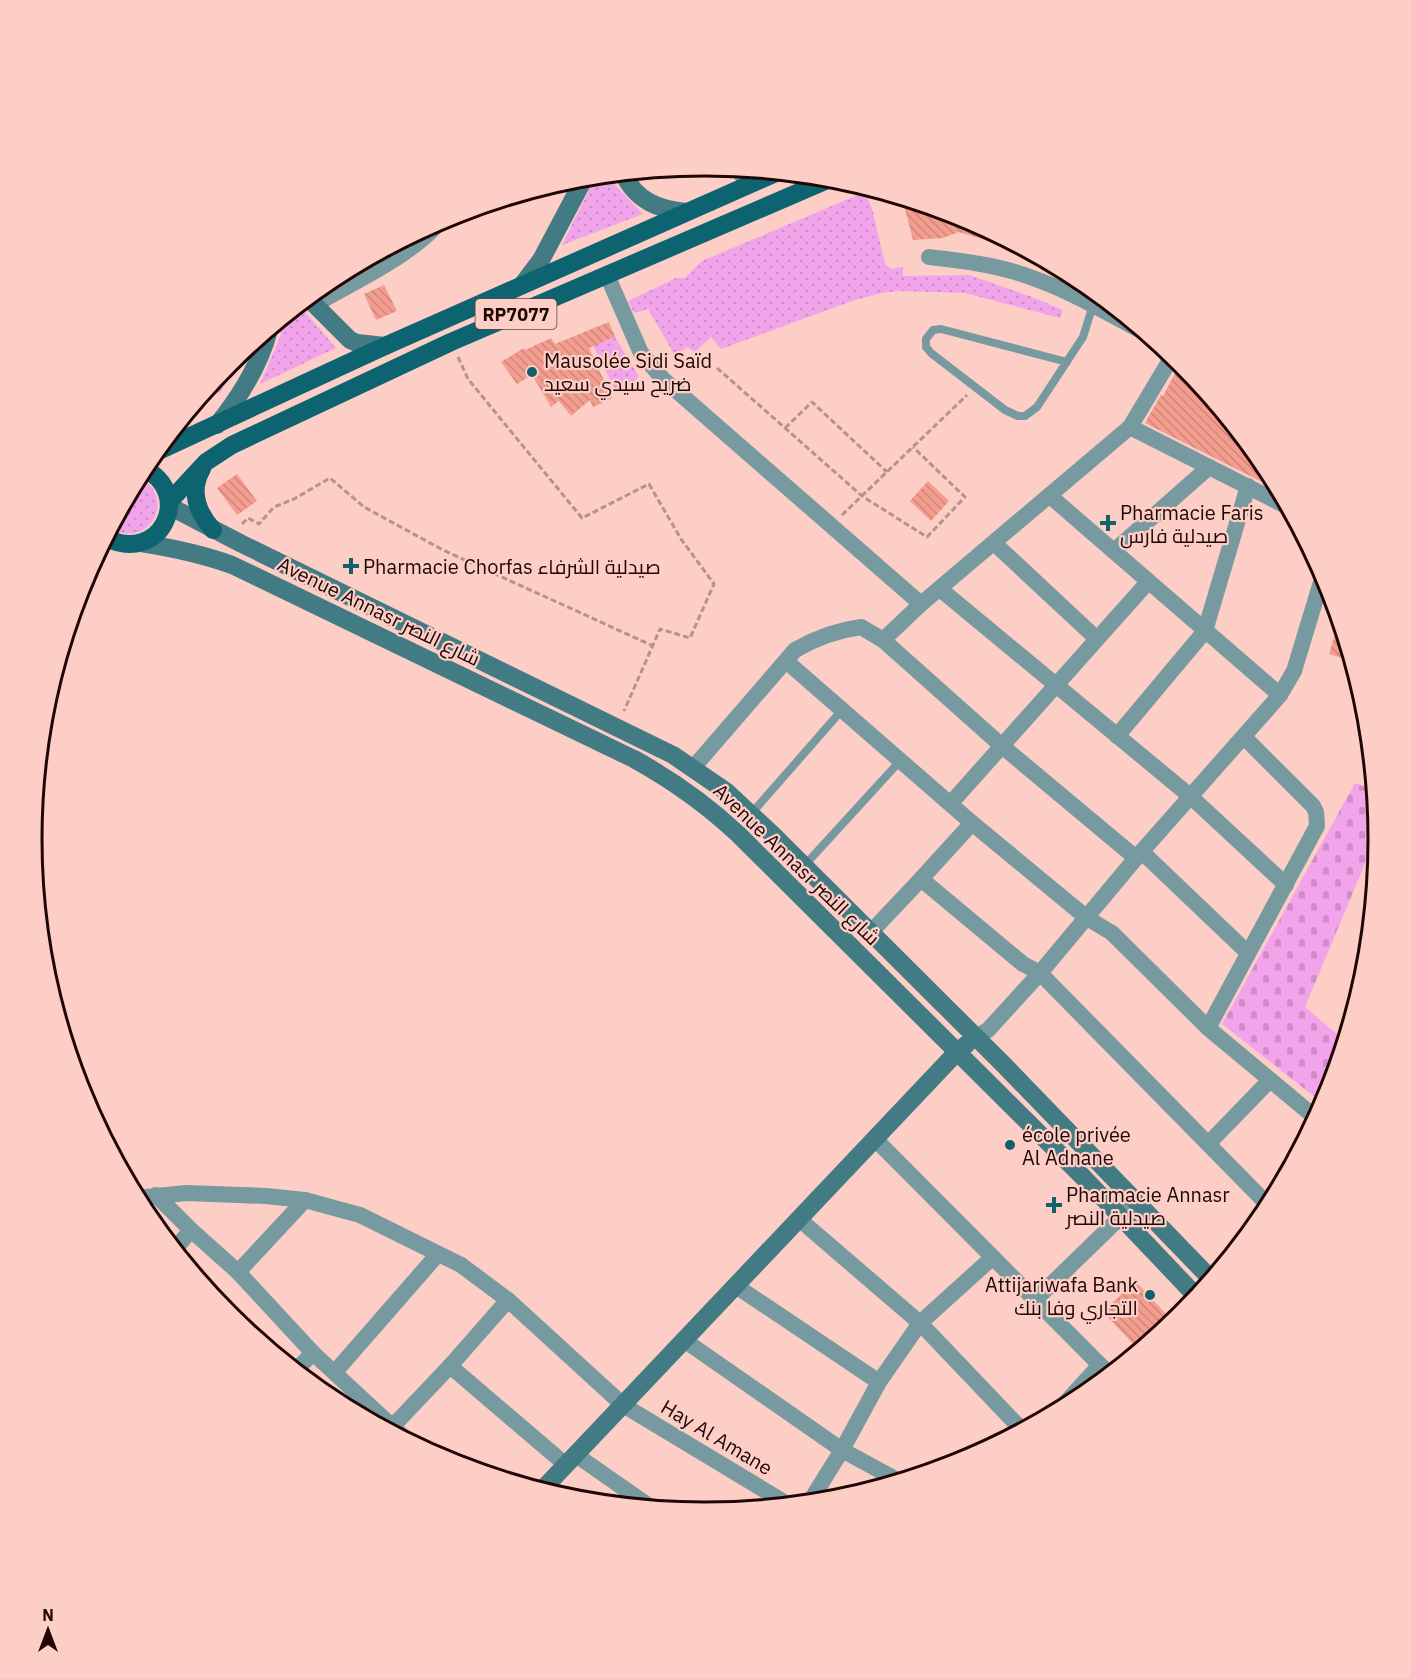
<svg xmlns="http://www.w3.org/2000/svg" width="1411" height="1678" viewBox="0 0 1411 1678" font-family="'IBM Plex Sans',Cairo,sans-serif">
<defs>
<pattern id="grass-dots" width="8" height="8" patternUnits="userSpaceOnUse" patternTransform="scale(1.5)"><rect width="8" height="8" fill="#f2a4eb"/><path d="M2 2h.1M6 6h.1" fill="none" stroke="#cf8cc8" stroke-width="1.8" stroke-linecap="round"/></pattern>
<pattern id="cemetery-stones" width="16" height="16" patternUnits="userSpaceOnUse" patternTransform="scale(1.5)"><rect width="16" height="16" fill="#f2a4eb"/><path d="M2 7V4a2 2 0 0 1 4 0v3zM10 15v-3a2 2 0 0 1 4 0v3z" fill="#cf8cc8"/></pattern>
<pattern id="building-back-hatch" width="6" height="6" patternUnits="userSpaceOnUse" patternTransform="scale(1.5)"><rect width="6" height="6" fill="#f39d8f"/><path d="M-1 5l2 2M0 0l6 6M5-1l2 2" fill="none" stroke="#d0867a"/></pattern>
</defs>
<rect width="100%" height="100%" fill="#fccec6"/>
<g fill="url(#grass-dots)">
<polygon points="609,174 615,185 643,214 562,245 596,176"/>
<polygon points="865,192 873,212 885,264 891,269 903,267 903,276 969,275 1032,297 1063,310 1060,318 965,293 898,291 882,293 855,300 721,349 711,337 695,352 687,347 676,357 648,309 634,313 628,301 676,278 685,278 702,261"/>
<polygon points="299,305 336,348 260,384 280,337 283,318"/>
<polygon points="598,327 604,342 615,337 639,377 617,394 590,339 592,338 588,330"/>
<path d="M138,477C179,496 149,551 111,528Z"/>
</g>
<g fill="url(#cemetery-stones)">
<polygon points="228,363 236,368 220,392 195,404"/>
<polygon points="1355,783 1375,791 1379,836 1377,835 1305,1007 1345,1041 1324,1104 1222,1024"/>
</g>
<g fill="url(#building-back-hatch)">
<polygon points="902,198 964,216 1007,239 1004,246 959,232 943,238 913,240"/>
<polygon points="384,285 397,311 376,320 364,294"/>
<polygon points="609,322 615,337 589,348 612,398 593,407 590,400 571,416 559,401 551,407 532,375 517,384 501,362 524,348 525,350 551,338 555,344"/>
<polygon points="1181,362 1266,465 1280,491 1145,423 1161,395 1163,396"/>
<polygon points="237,474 257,501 237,515 217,488"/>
<polygon points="928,481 949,501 931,521 910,501"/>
<polygon points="1340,618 1352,661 1329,654"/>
<polygon points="1135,1281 1168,1316 1135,1346 1103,1312"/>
</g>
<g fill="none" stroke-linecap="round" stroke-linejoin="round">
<g stroke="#b9918b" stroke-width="3" stroke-dasharray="6 3" stroke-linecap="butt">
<polyline points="458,357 468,379 582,518 649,484 681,539 714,584 690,638 660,629 624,711"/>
<polyline points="717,368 862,496 927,537 965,497 913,447"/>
<polyline points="785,428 812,402 887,472"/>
<polyline points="842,515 967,395"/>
<polyline points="242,524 248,518 259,524 274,507 294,499 330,478 364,507 443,550 653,646"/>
</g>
<g stroke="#779aa1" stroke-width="8">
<polyline points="1067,362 941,329 933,330 926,339 926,347 931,353 1005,410 1018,416 1025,416 1037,407 1083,337 1097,292"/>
<polyline points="751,814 842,710"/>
<polyline points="804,866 900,761"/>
</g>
<g stroke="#779aa1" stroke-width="16">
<polyline points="735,168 751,184"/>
<path d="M929,257C963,261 998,265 1030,277C1071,291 1109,314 1147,334"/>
<polyline points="607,275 641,353 663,379 921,604"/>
<path d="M314,305C353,282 414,255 441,220"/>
<polyline points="1130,427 1288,507"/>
<polyline points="1050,496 1280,695"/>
<polyline points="994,543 1097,639"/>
<polyline points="1114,551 1209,467"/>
<polyline points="940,589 1190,796 1286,885"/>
<polyline points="883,640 921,604 1130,427 1173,355"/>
<polyline points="786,661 972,823 1087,918 1112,933 1208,1028 1317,1119"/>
<polyline points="1117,736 1205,631 1248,486"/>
<path d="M693,768L795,650C814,639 839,630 861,627L883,640L1002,746L1136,858"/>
<polyline points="951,803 1148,582"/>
<polyline points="972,823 921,879 1023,964 1040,973 1270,1207"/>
<polyline points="1142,852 1248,953"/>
<polyline points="870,933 921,879"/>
<polyline points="1208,1028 1317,826 1316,812 1313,806 1244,737"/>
<polyline points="976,1037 988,1030 1040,973 1136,858 1280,695 1294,671 1324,572"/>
<polyline points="875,1139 1110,1375"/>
<polyline points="1208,1144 1270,1080"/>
<polyline points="156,1195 191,1230 238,1272 313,1353 408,1441"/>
<polyline points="137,1198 186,1193 266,1196 305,1200 360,1215 461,1265 508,1300 623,1405 789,1505"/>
<polyline points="799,1219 920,1323 1022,1430"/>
<polyline points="175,1249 191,1230"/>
<polyline points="238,1272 305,1200"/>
<polyline points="736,1286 879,1382"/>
<polyline points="1035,1300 1136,1202"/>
<polyline points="684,1340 842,1450 899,1481"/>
<polyline points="450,1366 566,1465"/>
<polyline points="296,1370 313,1353"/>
<polyline points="335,1372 438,1254"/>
<polyline points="1058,1411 1100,1365"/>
<polyline points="393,1426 450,1366 508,1300"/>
<polyline points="576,1455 652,1508"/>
<polyline points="809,1503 842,1450 879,1382 920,1323 993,1257"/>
</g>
<g stroke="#437b84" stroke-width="18">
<path d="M623,173C636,201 659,210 687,212"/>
<polyline points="522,285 541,260 585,177"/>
<polyline points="308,298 350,340 357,343 385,346"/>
<path d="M217,425C239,398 260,364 269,330"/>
<polyline points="169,506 242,544 673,755 727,792 771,833 1004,1065 1212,1280"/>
<path d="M141,543C173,548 202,554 232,565L634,759C672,780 706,804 738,834L1083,1177L1197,1297"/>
<polyline points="542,1490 957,1052 967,1044"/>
</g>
<g stroke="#0d6470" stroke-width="18">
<polyline points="154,453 385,346 778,172"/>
<path d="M202,469C189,491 197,512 213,530"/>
<polyline points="169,502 206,462 232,445 451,342 832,178"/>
<path d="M106,538C161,565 195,493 143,468"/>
</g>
</g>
<g fill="#13606b" stroke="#fccec6" stroke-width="2">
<circle cx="532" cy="372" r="6"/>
<path d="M1105 514h6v6h6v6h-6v6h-6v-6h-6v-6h6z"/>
<path d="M348 557h6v6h6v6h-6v6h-6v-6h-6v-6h6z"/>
<circle cx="1010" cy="1145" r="6"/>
<path d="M1051 1196h6v6h6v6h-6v6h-6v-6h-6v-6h6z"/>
<circle cx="1150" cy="1295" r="6"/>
</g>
<g text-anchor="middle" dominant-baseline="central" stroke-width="4.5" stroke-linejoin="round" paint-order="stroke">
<rect fill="#fccec6" stroke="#62433f" stroke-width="1.5" x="475.5" y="299" width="81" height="30" rx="4.5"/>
<g font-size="18" font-weight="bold" fill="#200705">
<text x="516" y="314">RP7077</text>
</g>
<g font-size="20" fill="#200705" stroke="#fccec6" text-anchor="start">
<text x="544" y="360">Mausolée Sidi Saïd<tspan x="544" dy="23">ضريح سيدي سعيد</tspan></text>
<text x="1120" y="512">Pharmacie Faris<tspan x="1120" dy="23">صيدلية فارس</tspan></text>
<text x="363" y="566">Pharmacie Chorfas صيدلية الشرفاء</text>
<text x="1022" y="1134">école privée<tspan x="1022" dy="23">Al Adnane</tspan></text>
<text x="1066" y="1194">Pharmacie Annasr<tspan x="1066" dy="23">صيدلية النصر</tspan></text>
<text x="1138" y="1284" text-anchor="end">Attijariwafa Bank<tspan x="1138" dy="23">التجاري وفا بنك</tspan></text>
</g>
<g font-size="20" fill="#200705" stroke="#fccec6">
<text transform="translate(379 611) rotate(26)">Avenue Annasr شارع النصر</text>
<text transform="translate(797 864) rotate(44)">Avenue Annasr شارع النصر</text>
<text transform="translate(717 1437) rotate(31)">Hay Al Amane</text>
</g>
</g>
<path d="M0 0H1411V1678H0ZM42 839a663 663 0 1 1 1326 0a663 663 0 1 1-1326 0Z" fill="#fccec6" fill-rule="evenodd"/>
<path fill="none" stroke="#200705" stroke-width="3" d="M42 839a663 663 0 1 1 1326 0a663 663 0 1 1-1326 0Z"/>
<g transform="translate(48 1630)" stroke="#fccec6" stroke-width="4.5" paint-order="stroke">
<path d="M0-4.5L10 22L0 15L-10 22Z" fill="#200705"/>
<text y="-9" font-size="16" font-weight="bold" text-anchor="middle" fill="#200705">N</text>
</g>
</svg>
